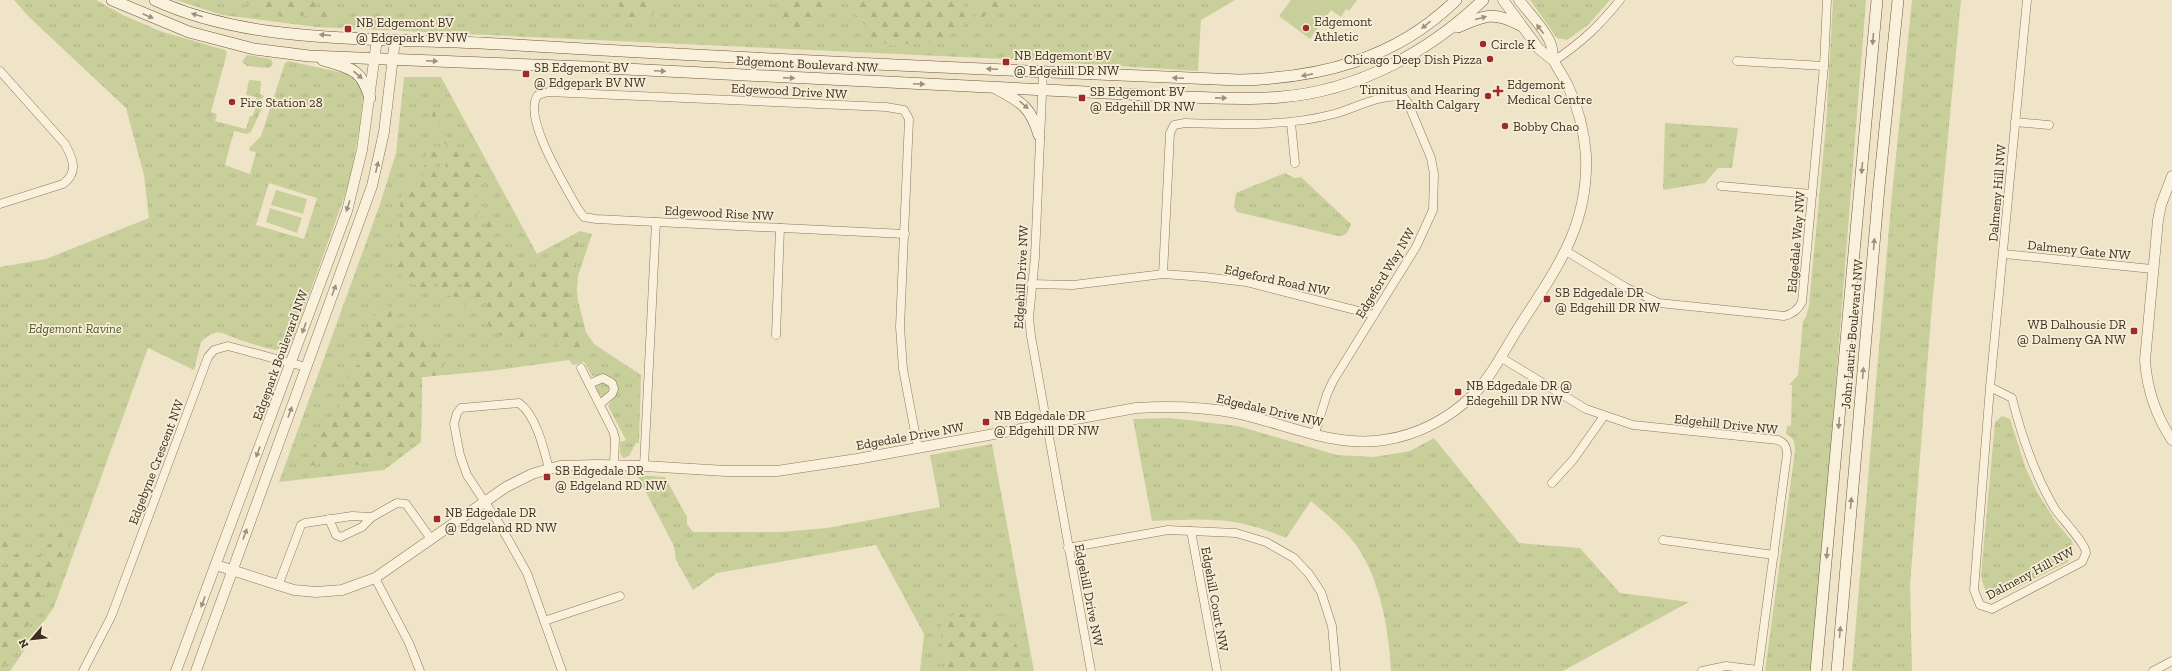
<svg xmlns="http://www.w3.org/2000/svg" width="2172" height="671" viewBox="0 0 2172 671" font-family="'Zilla Slab',serif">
<defs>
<pattern id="grass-tufts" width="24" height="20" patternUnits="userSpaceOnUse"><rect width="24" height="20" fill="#c9cf9b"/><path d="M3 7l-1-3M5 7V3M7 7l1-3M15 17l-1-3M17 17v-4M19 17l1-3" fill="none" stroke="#aeb285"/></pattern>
<pattern id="forest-firs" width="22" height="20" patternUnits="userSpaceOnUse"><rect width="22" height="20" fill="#c9cf9b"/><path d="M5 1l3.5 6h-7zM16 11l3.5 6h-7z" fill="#aeb285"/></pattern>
</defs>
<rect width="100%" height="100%" fill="#f0e4c8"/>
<g fill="url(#grass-tufts)" fill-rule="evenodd">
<path d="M14,0H96L123,15L160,31L225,50L227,53L211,112L217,114L215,121L246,129L250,116H253L256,106H263L251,132L247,134L234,131L225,165L250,174L256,152L250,151L249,148L261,136L285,63L288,61L348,74L353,77L355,82L361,86L363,98L360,125L350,181L292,342L289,345L280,344V349L276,350C264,347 251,344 240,340C222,334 218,326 201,342L194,370L148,348L54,607L10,671H0V267L46,259L149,218L144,175L126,108L29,17ZM269,183L317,198L304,239L256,225Z"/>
<polygon points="176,0 1235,0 1201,20 1198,71 1005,59 316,27 222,15"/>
<polygon points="1530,0 1610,0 1588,25 1567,40 1557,38"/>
<path d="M1833,0H1866L1815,648L1811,671H1765L1795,451C1795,442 1794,438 1786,434L1787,426H1791L1792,385H1789L1798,375L1803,321L1806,317L1809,305L1826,125Z"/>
<polygon points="1912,0 1961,0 1932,305 1910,585 1912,671 1852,671 1891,204"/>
<polygon points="247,55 271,59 273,64 269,68 247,66 242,62"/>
<polygon points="404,77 441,77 537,254 580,231 592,234 578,276 577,289 578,301 586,332 594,344 641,375 639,443 636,443 629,456 623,458 620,453 620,442 626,440 608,406 617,393 615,381 606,375 592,376 584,362 573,365 569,360 490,371 422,377 421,442 384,470 279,482 379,207 396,153"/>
<polygon points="249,80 261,81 260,94 264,96 262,99 259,99 257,102 256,97 246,95"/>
<polygon points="1665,123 1738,128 1732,168 1718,168 1705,183 1663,190"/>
<path d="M1285,173L1294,178L1301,177L1351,224C1348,232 1347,236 1338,236L1237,212L1234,207L1236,193Z"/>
<circle cx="603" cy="389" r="7"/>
<path d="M2002,416L2010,419L2026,469L2037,492L2056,522L2072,541L2074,551L2068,562L1998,597C1985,596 1983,586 1981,575L1995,422Z"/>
<path d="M1170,418L1238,426L1337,455L1374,457L1410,451L1434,438L1519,543L1580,548L1620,593L1689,602L1563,671H1391C1389,626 1378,565 1345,532C1335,521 1322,511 1311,501L1286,538C1235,516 1205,519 1152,521L1133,419Z"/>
<polygon points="992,444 1034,671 920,671 924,634 876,545 717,573 693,590 676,560 674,546 637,475 665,477 687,517 687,524 693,532 780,532 827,528 940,507 930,455"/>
</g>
<g fill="url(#forest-firs)">
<polygon points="239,0 315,0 317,3 315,6 331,10 336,15 334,18 330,19 298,15 287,17 251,9 247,2 243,3"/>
<polygon points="616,0 663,0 661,10 655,11 652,16 645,18 625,17 623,15 624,10 617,5"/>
<path d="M775,0H836L834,12L820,8L821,12L819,14C808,15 812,21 808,28L795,30L782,20Z"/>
<polygon points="851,0 962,0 969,16 962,27 949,34 946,40 931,43 925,41 893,46 872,39 870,31 850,7"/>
<polygon points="974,0 1001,0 1000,14 995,16 993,14 985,15 982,21 978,23 975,21 977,6"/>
<path d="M435,109L436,118L440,127L448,138L472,162L475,173L483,177L480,185H474L476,197L465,211L472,210L481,225V232L484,234L487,226L475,207L479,204C488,209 492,223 492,233C492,236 488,239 487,241L497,243L502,255L503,250L505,249L508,258L516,256L517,260L513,271L521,269L524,273L523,278L511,284L510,295L521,293L534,296L531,277L538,274V265L551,253H557L558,248L564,243H568L573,240L578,242V250L581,256L576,263L575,277L568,295C569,298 574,301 575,305C580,328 573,327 594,344L587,345L580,350L563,349L556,344L552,329L554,326L551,320L542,318L538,313L530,312V318L525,316L521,317V327L525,332L522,343L516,344L512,337H506L496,334L504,332V330L496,327L490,329L484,313L488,310V303L492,300L490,295L480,301L466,293L462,284H457L456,289L465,307L464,310L460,311L452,307L454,296H447L444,293L438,291V279L430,285L428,290C424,288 407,282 406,281C402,277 401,275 396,272L395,262L400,261L395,254L399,248L397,242L400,240V223L403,218L400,208L402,190L407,189L409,183L423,175C426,165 423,146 439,146C441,157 431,164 436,175L442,177L450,169L445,166L447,160L444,157L448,146C437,138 432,127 432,113Z"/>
<polygon points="384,303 391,308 393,326 424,328 428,333 435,349 445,362 440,375 422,377 421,435 397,455 377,457 358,465 338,460 309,466 308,460 313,453 316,436 337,412 348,381 348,373 360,363 358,353 363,336 369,332 369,323"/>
<polygon points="67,526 77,529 51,586 38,600 32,620 22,631 10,651 11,657 0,669 0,567 15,565 15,555 21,553 26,559 29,569 24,570 19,577 27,577 33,570 31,562 34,557 46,555 47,546"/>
<polygon points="14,532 16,534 14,538 19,539 19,543 0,555 0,538 4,534 10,536"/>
<polygon points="959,613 988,621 1002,615 1029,671 945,671 950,663 942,649 941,620"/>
</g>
<g fill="#c9cf9b">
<polygon points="1291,0 1357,0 1349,11 1346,9 1341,17 1331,10 1310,39 1279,16"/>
<polygon points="276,190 307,199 303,214 271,205"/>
<polygon points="270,208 302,218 297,233 266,222"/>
</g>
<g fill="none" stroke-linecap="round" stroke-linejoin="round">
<g stroke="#8d765c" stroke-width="9">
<g id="minor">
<path d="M1554,61C1582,42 1599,26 1620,0"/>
<polyline points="1737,61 1824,66"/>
<path d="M0,71L65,144C73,159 79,172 63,184L0,204"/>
<polyline points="1043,71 1035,257 1029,318 1031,336 1091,671"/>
<polyline points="2015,122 2049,125"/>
<polyline points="1291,123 1295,163"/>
<polyline points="1721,186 1812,194"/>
<path d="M656,222L596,219L584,217L578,209C566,187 521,116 538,95L548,92L886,107L904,110L909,119L900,327L903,369L918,448"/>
<path d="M1566,251L1625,287L1659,303L1784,316C1793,314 1798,310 1802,302L1824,66L1827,0"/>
<polyline points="2004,254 2152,269"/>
<path d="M1163,274L1170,133L1174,125L1185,123C1235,124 1285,127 1334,114C1353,109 1386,91 1404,98L1408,103L1431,158L1434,174L1433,210L1416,247L1333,381L1327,394L1315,433"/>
<polyline points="1031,284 1073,285 1163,274 1204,277 1246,282 1374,315"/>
<polyline points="776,335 780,228"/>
<path d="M1500,357L1586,409L1633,425L1778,440C1785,443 1787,447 1787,454L1758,671"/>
<polyline points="581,368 613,431 615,438 614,466"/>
<polyline points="589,384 603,378 612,383 614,389 612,394 600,404"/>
<path d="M1990,387L2012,398C2022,438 2034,474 2055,509C2062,519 2086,544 2086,553L2082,562L1992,609L1980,605L1974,590L1990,387L2027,0"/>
<polyline points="644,466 656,222 905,234"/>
<path d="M549,469C544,449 536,415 519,403L461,408L457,413L454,424L460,455L467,475L500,525L527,573L562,671"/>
<polyline points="1552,483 1573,460 1604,416"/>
<polyline points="329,519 336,535 341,537 362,527 372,517"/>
<polyline points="1191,531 1217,671"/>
<polyline points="1663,540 1774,555"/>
<polyline points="1068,548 1168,530 1236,533 1266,542 1294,558 1309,574 1321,592 1332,626 1336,671"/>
<polyline points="375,578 409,643 420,671"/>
<polyline points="278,586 301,525 305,523 352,516 372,517 397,503 406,504 431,539"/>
<polyline points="544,621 620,596"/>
<polyline points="83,671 111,617 208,357 214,350 228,346 306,367"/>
<polyline points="1702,671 1726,666 1758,670"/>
<polyline points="2153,671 2172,661"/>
</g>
</g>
<g stroke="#8d765c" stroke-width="11">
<g id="tertiary">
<polyline points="1503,0 1539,49 1554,61"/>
<path d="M2172,176L2161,205L2158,220L2145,360C2147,390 2156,416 2172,440"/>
<path d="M216,565L294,590L316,592L342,590L375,578L506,487L532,474L549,469L560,466L597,465L644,466L726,471H777L857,459L1136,408C1170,406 1203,407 1236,413C1284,423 1334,448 1384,440C1417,435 1448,419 1472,396C1491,377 1503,353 1517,330C1554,272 1589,228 1586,155C1584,131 1578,107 1568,86C1564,77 1558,70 1554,61C1552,55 1553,48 1550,42C1544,28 1528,12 1519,0"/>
<polyline points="176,671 347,211 362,150 377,39"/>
<polyline points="196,671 372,186 384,132 395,40"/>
</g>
</g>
<g stroke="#6f573f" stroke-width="12">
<g id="secondary">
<path d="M112,0L189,32L254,49L309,56L586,67L1187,97C1218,98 1250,100 1281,97C1357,91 1429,52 1483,0"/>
<path d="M155,0C256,47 391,37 500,44C746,59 993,70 1239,80C1321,78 1396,59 1456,0"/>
<path d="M1458,27C1485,15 1494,11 1520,25"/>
<path d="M323,60C351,69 361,68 370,98"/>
<path d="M997,89C1022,102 1031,108 1039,135"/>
<polyline points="1816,671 1877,0"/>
<polyline points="1837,671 1879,187 1898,0"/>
</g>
</g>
<use href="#minor" stroke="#faf1dc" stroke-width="8"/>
<use href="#tertiary" stroke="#faf1dc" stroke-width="10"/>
<use href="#secondary" stroke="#faf1dc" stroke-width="11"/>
</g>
<defs><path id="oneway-solid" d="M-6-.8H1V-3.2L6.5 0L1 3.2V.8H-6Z"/></defs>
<g fill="#9c907e">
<use href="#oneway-solid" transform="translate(197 15) rotate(-164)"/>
<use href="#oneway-solid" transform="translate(148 16) rotate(23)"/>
<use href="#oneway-solid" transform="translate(1481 18) rotate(-15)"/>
<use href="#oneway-solid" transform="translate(1426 25) rotate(141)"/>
<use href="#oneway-solid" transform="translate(1540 29) rotate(-127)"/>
<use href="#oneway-solid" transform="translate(325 35) rotate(-175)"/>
<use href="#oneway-solid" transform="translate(1873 39) rotate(95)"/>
<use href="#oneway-solid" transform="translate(432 61) rotate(3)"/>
<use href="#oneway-solid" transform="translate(992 69) rotate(-178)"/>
<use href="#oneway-solid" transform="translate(660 71) rotate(3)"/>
<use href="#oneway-solid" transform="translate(358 75) rotate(41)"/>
<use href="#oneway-solid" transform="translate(1307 75) rotate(169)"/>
<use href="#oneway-solid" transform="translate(789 78) rotate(3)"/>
<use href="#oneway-solid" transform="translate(1178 78) rotate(-177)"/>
<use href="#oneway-solid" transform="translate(919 84) rotate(3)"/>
<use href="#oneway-solid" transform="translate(1221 98) rotate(1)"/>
<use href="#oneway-solid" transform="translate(1024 105) rotate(42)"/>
<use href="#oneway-solid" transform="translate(377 167) rotate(-77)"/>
<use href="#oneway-solid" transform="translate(1862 168) rotate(95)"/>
<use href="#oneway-solid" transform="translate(348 206) rotate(108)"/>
<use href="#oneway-solid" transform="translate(1874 244) rotate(-85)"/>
<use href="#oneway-solid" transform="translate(334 290) rotate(-70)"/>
<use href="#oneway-solid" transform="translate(304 328) rotate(110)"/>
<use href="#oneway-solid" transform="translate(1863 373) rotate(-85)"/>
<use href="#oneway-solid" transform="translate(290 412) rotate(-70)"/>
<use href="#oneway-solid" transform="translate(1839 423) rotate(95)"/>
<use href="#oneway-solid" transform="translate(258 452) rotate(110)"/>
<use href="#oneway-solid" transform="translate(1851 503) rotate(-85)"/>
<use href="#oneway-solid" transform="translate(245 534) rotate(-70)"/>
<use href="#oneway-solid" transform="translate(1827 553) rotate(95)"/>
<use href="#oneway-solid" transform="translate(203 602) rotate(110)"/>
<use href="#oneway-solid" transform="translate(1840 632) rotate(-85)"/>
</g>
<g fill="#9e2a2b" stroke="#f7eed8" stroke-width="1.5">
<circle cx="1306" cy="28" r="4"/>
<rect x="344" y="25" width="8" height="8" rx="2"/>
<circle cx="1483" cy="44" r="4"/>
<circle cx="1490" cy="59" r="4"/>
<rect x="1002" y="58" width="8" height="8" rx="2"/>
<rect x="522" y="70" width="8" height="8" rx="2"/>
<path d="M1496 85h4v4h4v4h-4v4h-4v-4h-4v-4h4z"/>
<circle cx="1488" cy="96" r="4"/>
<rect x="1078" y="94" width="8" height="8" rx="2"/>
<circle cx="232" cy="102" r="4"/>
<circle cx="1505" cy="126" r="4"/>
<rect x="1543" y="295" width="8" height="8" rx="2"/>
<rect x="2130" y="327" width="8" height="8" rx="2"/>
<rect x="1454" y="388" width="8" height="8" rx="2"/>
<rect x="982" y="418" width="8" height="8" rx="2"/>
<rect x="543" y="473" width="8" height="8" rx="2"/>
<rect x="433" y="515" width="8" height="8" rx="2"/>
</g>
<g text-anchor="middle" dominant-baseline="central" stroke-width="3.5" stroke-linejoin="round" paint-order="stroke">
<g font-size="13" fill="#3d2e20" stroke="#f7eed8" text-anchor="start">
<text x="1314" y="21">Edgemont<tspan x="1314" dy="15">Athletic</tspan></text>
<text x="356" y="22">NB Edgemont BV<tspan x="356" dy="15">@ Edgepark BV NW</tspan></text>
<text x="1491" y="44">Circle K</text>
<text x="1014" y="55">NB Edgemont BV<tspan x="1014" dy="15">@ Edgehill DR NW</tspan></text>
<text x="1482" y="59" text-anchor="end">Chicago Deep Dish Pizza</text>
<text x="534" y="67">SB Edgemont BV<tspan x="534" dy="15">@ Edgepark BV NW</tspan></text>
<text x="1507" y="84">Edgemont<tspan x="1507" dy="15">Medical Centre</tspan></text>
<text x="1480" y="89" text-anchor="end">Tinnitus and Hearing<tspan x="1480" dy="15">Health Calgary</tspan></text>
<text x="1090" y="91">SB Edgemont BV<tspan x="1090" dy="15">@ Edgehill DR NW</tspan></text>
<text x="240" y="102">Fire Station 28</text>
<text x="1513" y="126">Bobby Chao</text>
<text x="1555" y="292">SB Edgedale DR<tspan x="1555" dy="15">@ Edgehill DR NW</tspan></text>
<text x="2126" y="324" text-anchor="end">WB Dalhousie DR<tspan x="2126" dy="15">@ Dalmeny GA NW</tspan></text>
<text x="1466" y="385">NB Edgedale DR @<tspan x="1466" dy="15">Edegehill DR NW</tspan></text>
<text x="994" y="415">NB Edgedale DR<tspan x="994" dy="15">@ Edgehill DR NW</tspan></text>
<text x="555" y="470">SB Edgedale DR<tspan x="555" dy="15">@ Edgeland RD NW</tspan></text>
<text x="445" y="512">NB Edgedale DR<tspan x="445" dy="15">@ Edgeland RD NW</tspan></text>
</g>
<g font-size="13" fill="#3d2e20" stroke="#f7eed8">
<text transform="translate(807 64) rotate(3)">Edgemont Boulevard NW</text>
<text transform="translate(789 91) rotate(3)">Edgewood Drive NW</text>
<text transform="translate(1997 193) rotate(-85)">Dalmeny Hill NW</text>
<text transform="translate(719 213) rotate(3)">Edgewood Rise NW</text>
<text transform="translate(1796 242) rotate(-85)">Edgedale Way NW</text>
<text transform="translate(2079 250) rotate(6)">Dalmeny Gate NW</text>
<text transform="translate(1385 273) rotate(-59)">Edgeford Way NW</text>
<text transform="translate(1021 277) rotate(-87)">Edgehill Drive NW</text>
<text transform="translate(1277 280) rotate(12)">Edgeford Road NW</text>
<text transform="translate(1852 334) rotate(-85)">John Laurie Boulevard NW</text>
<text transform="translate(280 355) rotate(-70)">Edgepark Boulevard NW</text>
<text transform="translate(1270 410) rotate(13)">Edgedale Drive NW</text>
<text transform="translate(1726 424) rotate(6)">Edgehill Drive NW</text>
<text transform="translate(910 436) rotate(-10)">Edgedale Drive NW</text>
<text transform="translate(156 462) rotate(-69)">Edgebyne Crescent NW</text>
<text transform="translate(2030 573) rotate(-28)">Dalmeny Hill NW</text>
<text transform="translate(1089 595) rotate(79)">Edgehill Drive NW</text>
<text transform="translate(1215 599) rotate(80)">Edgehill Court NW</text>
</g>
<g font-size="13" font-style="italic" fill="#4d5a26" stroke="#f7eed8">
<text x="75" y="328">Edgemont Ravine</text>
</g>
</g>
<g transform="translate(32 639) rotate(242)" stroke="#f7eed8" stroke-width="3" paint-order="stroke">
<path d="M0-3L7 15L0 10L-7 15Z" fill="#3d2e20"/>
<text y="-6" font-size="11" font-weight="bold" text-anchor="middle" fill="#3d2e20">N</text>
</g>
</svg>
